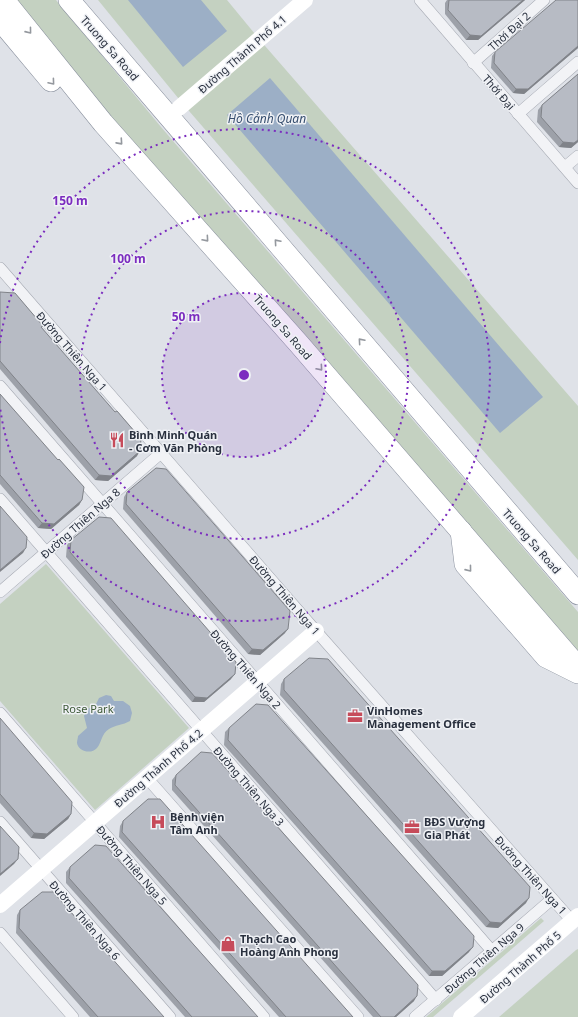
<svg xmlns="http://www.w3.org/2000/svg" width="578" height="1017" viewBox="0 0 578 1017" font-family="'Noto Sans',sans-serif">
<rect width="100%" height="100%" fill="#dfe2e8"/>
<g fill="#c4d1c1">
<polygon points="15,0 56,0 161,127 578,612 578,657 140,151 56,51"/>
<polygon points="98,0 227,0 259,39 578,406 578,560 183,104"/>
<polygon points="46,564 189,728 95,810 0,701 0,604"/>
<polygon points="541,918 544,921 433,1017 426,1017"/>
<polygon points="578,949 578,1017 499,1017 576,950"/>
</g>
<g fill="#9cafc6">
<polygon points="128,0 201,0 227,31 183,67"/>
<polygon points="270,78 543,397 500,433 227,115"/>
<path d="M106,695L111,696L114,701H123L130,706L132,713L130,721C123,725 115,725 109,729C101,734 102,742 97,748C91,755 78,751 77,743C77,740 78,738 78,736L87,728L84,716L86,710L96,704L99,698Z"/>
</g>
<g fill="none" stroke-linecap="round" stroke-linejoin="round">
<g stroke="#a5a9b2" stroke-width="12">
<g id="street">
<polyline points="420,0 578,183"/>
<polyline points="473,63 544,0"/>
<polyline points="518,114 578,62"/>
<polyline points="565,167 578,156"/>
<polyline points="0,268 316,631 572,921"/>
<polyline points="0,386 492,951"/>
<polyline points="0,499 436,1000"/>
<polyline points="0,592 161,453"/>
<polyline points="0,713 264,1017"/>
<polyline points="147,778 358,1017"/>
<polyline points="0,822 170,1017"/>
<polyline points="0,933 73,1017"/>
<polyline points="415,1017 552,899"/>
</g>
</g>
<g stroke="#888f9d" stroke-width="22">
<g id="highway">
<polyline points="4,0 103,123 299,344 578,667"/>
<polyline points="69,0 578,594"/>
<polyline points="0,20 51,81"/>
<polyline points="461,531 465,564 546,657 578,673"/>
</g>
</g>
<use href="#street" stroke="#f2f3f6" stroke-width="11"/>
<g stroke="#fff" stroke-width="16">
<polyline points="179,108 305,0"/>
<polyline points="0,905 316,631"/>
<polyline points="461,1017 578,916"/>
</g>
<use href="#highway" stroke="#fff" stroke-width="21"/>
</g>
<g fill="#9da1a9">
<polygon points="447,0 525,0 478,40 466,40 445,14 445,3"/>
<polygon points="578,0 578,48 524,94 513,93 491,68 492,56 495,52"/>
<polygon points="578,74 578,142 571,148 559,147 537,122 538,110 542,105"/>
<polygon points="0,292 42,328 137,456 108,481 95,480 0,369"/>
<polygon points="0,394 82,500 79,505 51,529 38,528 0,484"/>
<polygon points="127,492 285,633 260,655 248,654 123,509 124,497"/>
<polygon points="71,540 231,679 204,702 192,702 66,557 67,545"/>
<polygon points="284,679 526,903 498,928 486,927 280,695 281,684"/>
<polygon points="0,718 71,814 68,819 44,839 31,838 0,803"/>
<polygon points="229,728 469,952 442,976 429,976 224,745 225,732"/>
<polygon points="176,775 414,1001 396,1017 373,1017 172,790 172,780"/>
<polygon points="123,821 353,1017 279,1017 119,837 120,826"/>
<polygon points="70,867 258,1017 185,1017 66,883 66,872"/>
<polygon points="20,910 164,1017 90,1017 16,933 17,915"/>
</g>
<g fill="#808389">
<polygon points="523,0 525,0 478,40 466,40 470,35"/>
<polygon points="578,46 578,48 524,94 513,93 516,89"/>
<polygon points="578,140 578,142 571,148 559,147 563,142"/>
<polygon points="140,451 137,456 108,481 95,480 99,475"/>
<polygon points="82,500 79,505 51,529 38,528 42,523"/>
<polygon points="26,548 23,553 0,572 0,570"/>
<polygon points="288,629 285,633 260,655 248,654 252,649"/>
<polygon points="235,674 231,679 204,702 192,702 195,697"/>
<polygon points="71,814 68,819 44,839 31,838 34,833"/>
<polygon points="18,859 14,864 0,876 0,874"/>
<polygon points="529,898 526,903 498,928 486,927 490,922"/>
<polygon points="473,947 469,952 442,976 429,976 432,971"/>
<polygon points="417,996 414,1001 396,1017 394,1017"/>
</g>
<g fill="#b7bbc4" stroke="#808389">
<polygon points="449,0 523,0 481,36 470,35 448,10"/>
<polygon points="556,0 578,0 578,46 528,89 516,89 494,63 495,52"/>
<polygon points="578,74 578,140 574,143 563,142 541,117 542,105"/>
<polygon points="0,292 15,293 43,326 41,327 115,412 117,411 141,439 140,451 111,476 99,475 0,361"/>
<polygon points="0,394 58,460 59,459 84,487 82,500 54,524 42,523 0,475"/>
<polygon points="156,468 166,469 290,611 288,629 263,650 252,649 126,504 127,492"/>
<polygon points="0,506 27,537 26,548 0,570"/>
<polygon points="99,517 111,518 236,662 235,674 207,698 195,697 70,552 71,540"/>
<polygon points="309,658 328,659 530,887 529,898 501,923 490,922 284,690 284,679"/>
<polygon points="256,704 268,705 474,936 473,947 445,971 432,971 228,740 229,728"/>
<polygon points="0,718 72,802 71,814 47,834 34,833 0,794"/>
<polygon points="201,752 212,753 418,985 417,996 394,1017 381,1017 175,785 176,775"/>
<polygon points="148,799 160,799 353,1017 286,1017 122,832 123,821"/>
<polygon points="0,826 19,847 18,859 0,874"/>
<polygon points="95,845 106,846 258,1017 192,1017 69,878 70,867"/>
<polygon points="42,892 53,892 164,1017 98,1017 19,928 20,910"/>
</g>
<defs><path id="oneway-chevron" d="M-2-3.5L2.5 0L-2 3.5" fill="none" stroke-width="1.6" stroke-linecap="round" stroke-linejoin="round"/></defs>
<g stroke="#94989e">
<use href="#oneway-chevron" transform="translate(29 31) rotate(51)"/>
<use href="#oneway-chevron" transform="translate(52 82) rotate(50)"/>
<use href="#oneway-chevron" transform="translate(120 142) rotate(48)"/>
<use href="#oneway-chevron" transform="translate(206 239) rotate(49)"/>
<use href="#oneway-chevron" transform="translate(277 242) rotate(-131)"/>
<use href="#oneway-chevron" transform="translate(361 341) rotate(-131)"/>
<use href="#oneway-chevron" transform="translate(320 368) rotate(49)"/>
<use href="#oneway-chevron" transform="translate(469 569) rotate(51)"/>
</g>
<circle cx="244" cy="375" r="82" fill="#7b2cbf" fill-opacity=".12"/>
<g fill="none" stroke="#7b2cbf" stroke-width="2" stroke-dasharray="2 4">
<circle cx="244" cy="375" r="82"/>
<circle cx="244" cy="375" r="164"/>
<path d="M0 343A246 246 0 1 1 0 407"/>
</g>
<defs>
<g id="restaurant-bare" transform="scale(1.2)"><path d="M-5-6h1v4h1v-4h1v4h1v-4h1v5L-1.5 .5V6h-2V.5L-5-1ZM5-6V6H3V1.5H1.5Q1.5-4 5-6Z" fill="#c64b5a" stroke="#eff1f5" stroke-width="2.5" paint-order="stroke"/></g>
<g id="office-bare" transform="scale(1.2)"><path d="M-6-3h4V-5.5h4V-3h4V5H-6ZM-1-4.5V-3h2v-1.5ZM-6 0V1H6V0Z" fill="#c64b5a" stroke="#eff1f5" stroke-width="2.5" paint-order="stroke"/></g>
<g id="hospital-bare" transform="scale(1.2)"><path d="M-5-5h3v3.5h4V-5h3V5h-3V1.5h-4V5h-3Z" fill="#c64b5a" stroke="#eff1f5" stroke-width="2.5" paint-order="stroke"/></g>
<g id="shop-bare" transform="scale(1.2)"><path d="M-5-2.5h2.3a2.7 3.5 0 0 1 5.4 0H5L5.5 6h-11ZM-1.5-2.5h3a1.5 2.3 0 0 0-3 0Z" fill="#c64b5a" stroke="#eff1f5" stroke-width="2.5" paint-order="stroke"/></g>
</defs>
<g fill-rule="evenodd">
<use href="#restaurant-bare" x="117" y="440"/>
<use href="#office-bare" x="355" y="716"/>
<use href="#hospital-bare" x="158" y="822"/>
<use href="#office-bare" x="412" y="827"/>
<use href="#shop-bare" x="228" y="944"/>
</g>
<g text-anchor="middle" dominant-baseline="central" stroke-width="3" stroke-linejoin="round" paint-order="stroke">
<g font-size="11" fill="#29303e" stroke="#eff1f5">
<text transform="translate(509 31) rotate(-42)">Thời Đại 2</text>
<text transform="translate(110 48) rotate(49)">Truong Sa Road</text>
<text transform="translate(242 54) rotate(-41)">Đường Thành Phố 4.1</text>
<text transform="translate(499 92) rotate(49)">Thời Đại</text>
<text transform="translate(283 327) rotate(49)">Truong Sa Road</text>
<text transform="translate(72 351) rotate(49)">Đường Thiên Nga 1</text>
<text transform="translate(80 523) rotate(-41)">Đường Thiên Nga 8</text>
<text transform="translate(532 541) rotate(49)">Truong Sa Road</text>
<text transform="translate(285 595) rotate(49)">Đường Thiên Nga 1</text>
<text transform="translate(246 669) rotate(49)">Đường Thiên Nga 2</text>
<text transform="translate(158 768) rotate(-41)">Đường Thành Phố 4.2</text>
<text transform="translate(249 786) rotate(49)">Đường Thiên Nga 3</text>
<text transform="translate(132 865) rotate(49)">Đường Thiên Nga 5</text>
<text transform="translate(531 875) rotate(48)">Đường Thiên Nga 1</text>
<text transform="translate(85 920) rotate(49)">Đường Thiên Nga 6</text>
<text transform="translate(484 958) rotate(-41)">Đường Thiên Nga 9</text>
<text transform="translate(520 967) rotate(-41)">Đường Thành Phố 5</text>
</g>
<g font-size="11" font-weight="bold" fill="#29303e" stroke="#eff1f5" text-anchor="start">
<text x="129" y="434">Bình Minh Quán<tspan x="129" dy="13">- Cơm Văn Phòng</tspan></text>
<text x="367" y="710">VinHomes<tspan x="367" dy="13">Management Office</tspan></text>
<text x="170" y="816">Bệnh viện<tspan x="170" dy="13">Tâm Anh</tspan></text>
<text x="424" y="821">BĐS Vượng<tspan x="424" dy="13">Gia Phát</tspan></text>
<text x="240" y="938">Thạch Cao<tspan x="240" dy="13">Hoàng Anh Phong</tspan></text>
</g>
<g font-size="11" fill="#3d5937" stroke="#eff1f5">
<text x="88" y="708">Rose Park</text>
</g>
<g font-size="12" font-style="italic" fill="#364e6f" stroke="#eff1f5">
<text x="267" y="118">Hồ Cảnh Quan</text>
</g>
</g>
<circle cx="244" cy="375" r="6" fill="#7b2cbf" stroke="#eff1f5" stroke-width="2"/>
<g font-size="12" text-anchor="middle" font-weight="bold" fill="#7b2cbf" stroke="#eff1f5" stroke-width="3" stroke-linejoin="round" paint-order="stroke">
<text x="70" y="205">150 m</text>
<text x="128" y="263">100 m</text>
<text x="186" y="321">50 m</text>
</g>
</svg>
